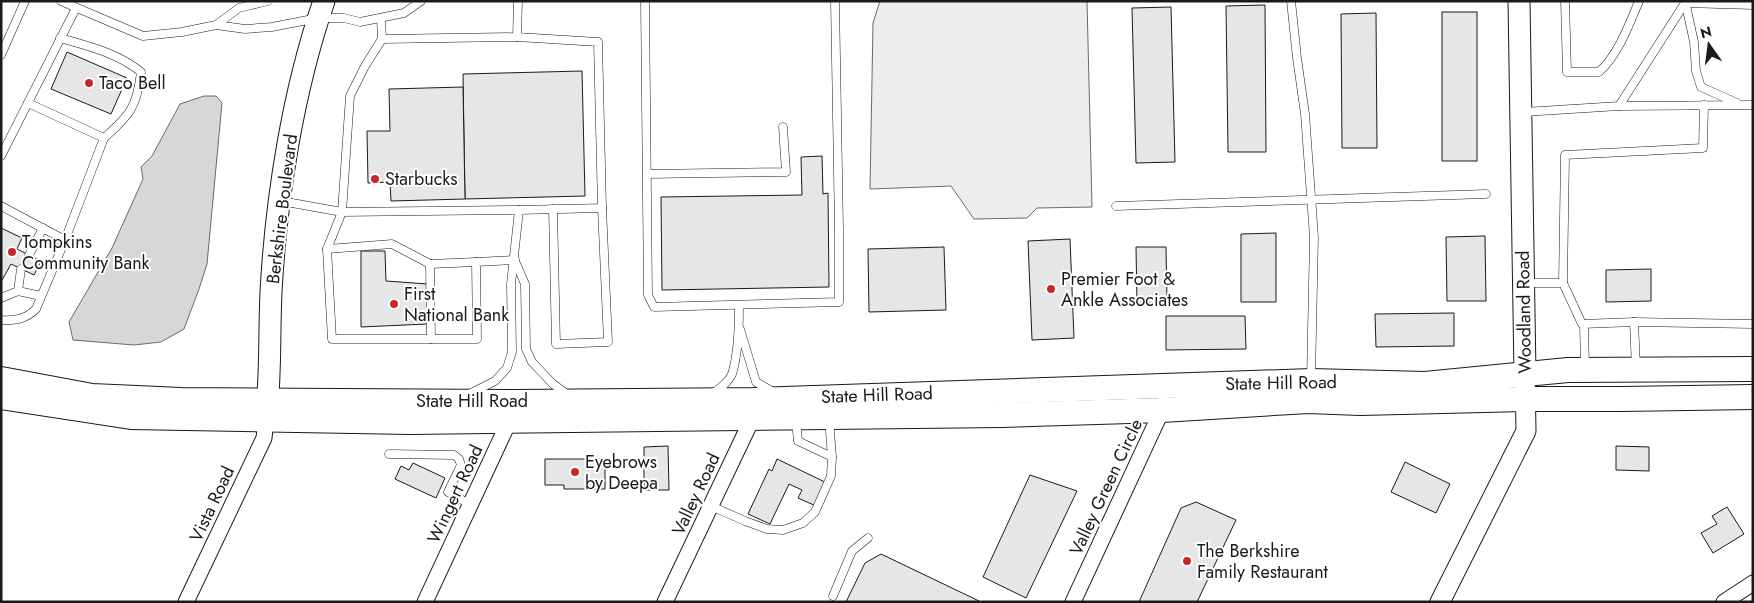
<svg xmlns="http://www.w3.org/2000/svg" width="1754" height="603" viewBox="0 0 1754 603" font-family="Jost,sans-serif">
<rect width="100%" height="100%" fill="#fff"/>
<polygon fill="#ededed" stroke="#6a6a6a" points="880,1 1087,1 1092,207 1037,208 1027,218 974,219 951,186 870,189 873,23"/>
<polygon fill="#d7d7d7" stroke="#6a6a6a" points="204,96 216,96 222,103 207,264 199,289 184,329 161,342 134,345 73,340 69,322 112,248 143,179 141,167 152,156 180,104"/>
<g fill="#e6e6e6" stroke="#1a1a1a">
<polygon points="1265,5 1266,152 1228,152 1226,6"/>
<polygon points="1171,7 1175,162 1136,163 1132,8"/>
<rect x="1442" y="12" width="35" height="149"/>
<polygon points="1376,13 1377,148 1342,148 1341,14"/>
<polygon points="67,52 127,78 111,114 51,89"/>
<polygon points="582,71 585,196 465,199 463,74"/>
<polygon points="463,87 465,199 391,201 390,182 368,183 367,131 390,131 389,89"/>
<polygon points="822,156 823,194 828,193 829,287 662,290 661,197 802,195 801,157"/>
<polygon points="1,228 22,238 17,249 41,261 34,275 11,264 1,282"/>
<polygon points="1276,233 1276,302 1241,302 1241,234"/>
<polygon points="1485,236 1486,301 1447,301 1446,237"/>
<polygon points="1070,239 1074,338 1032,340 1028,241"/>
<polygon points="944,247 946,310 869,312 868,249"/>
<polygon points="1136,247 1166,247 1167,302 1137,303"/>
<polygon points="361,251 385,251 386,281 428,284 427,324 361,327"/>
<polygon points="1651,269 1651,301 1606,302 1606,270"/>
<polygon points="1454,313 1454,346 1376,347 1375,314"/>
<polygon points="1166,316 1245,316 1246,349 1166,350"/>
<polygon points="668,446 669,490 644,490 644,447"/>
<polygon points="1616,446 1649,447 1649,471 1616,470"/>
<polygon points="545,459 605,459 605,489 564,489 564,485 545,485"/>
<polygon points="777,459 827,483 816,506 798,498 802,490 789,484 770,524 748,514 769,469 772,471"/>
<polygon points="1405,462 1450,484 1436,513 1391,492"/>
<polygon points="413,463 445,478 436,498 395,479 401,466 409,470"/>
<polygon points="1030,475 1077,491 1026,598 983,577"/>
<polygon points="1196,502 1236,520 1197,602 1139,602 1181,508"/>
<polygon points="1727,507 1744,534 1713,553 1701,533 1717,524 1712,516"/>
<polygon points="881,554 979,601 979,602 846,602 865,563"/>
</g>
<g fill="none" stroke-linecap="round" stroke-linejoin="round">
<g stroke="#1a1a1a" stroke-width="9">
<g id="service">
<polyline points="61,1 143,36 182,32 216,25 245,29 272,27 318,18 344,18 360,22 404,13 421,1"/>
<polyline points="645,1 648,295 654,307 839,302 839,230 835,1"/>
<polyline points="1291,1 1297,58 1305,114 1314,237 1311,378"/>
<path d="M1565,1L1567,72H1599C1618,55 1629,25 1639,1"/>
<polyline points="1685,1 1694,42 1696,71 1701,87 1737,103"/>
<polyline points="1685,3 1753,5"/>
<polyline points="381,19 382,39 365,66 350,96 342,212 327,249 332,339 477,339 476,262 515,260"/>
<polyline points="216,25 239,8 268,1"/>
<polyline points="382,39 517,37"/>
<polyline points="1,55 25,1"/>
<path d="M28,103L104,138C130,115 137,107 141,72C118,53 88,46 60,38"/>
<polyline points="1619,106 1685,3"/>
<polyline points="1523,112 1619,106 1753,105"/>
<polyline points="1,156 76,8"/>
<polyline points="647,174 786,172 783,127"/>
<polyline points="281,201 342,212 519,210"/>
<polyline points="1,206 65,240"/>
<polyline points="1116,206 1486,194"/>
<polyline points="553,209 556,344 608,342 602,208"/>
<polyline points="327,249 392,244 430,264 476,262"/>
<polyline points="29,255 43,228"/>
<polyline points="515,261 525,284 526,349 532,362 553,384 568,395"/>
<polyline points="430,264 431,339"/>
<polyline points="1526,283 1563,283 1582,324 1634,322 1636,367"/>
<polyline points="1563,283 1565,155 1703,148 1704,105"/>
<polyline points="18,291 21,269"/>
<polyline points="1,298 18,291 41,296"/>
<path d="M1,320C15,321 26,319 36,309L65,240L104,138"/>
<polyline points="1634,322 1753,324"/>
<polyline points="1584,324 1585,367"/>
<polyline points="740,329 756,382 775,393"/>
<path d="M713,393C719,390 729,381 732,374C738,355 739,327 739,307L741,305"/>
<polyline points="469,394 495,381 507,368 512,352 511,284 519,210 602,208 598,42 517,37 518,1"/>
<polyline points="796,421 798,441 832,457"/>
<polyline points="389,454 454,455 459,459 461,465 448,492 471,505"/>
<polyline points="711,506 745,521 767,529 783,530 803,523 815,512 831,476 832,457 829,419"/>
<polyline points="833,596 852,551 868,538"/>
</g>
</g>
<g stroke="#1a1a1a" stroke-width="17">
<g id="minor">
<polyline points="186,602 264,438 266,420"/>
<polyline points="425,602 512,415"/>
<polyline points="665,602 753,417 753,411"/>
<polyline points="1073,602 1162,410 1163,404"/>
<polyline points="1724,602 1753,583"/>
</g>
</g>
<g stroke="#1a1a1a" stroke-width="21">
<polyline id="tertiary" points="1440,602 1526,431 1525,374"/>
</g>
<g stroke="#1a1a1a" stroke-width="23">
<g id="secondary">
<polyline points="1519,1 1525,374"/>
<path d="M266,418C271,376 269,334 271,292C276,198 293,91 324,1"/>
</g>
</g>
<g stroke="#1a1a1a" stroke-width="26">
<g id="primary">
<polyline points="1,379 92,396 181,400 516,402 753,400 1311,381 1425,384 1568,370 1753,369"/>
<polyline points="1,397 131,417 410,422 1002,415 1162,410 1308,401 1360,403 1525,399 1621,399 1753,397"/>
</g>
</g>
<use href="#service" stroke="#fff" stroke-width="8"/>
<use href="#minor" stroke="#fff" stroke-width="15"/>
<use href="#tertiary" stroke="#fff" stroke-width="19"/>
<use href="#secondary" stroke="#fff" stroke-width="21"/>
<use href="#primary" stroke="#fff" stroke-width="24"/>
</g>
<g fill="#c62828" stroke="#fff" stroke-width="2">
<circle cx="89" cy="83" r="5"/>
<circle cx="375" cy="179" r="5"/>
<circle cx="12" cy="252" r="5"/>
<circle cx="1051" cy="289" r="5"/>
<circle cx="394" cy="304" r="5"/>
<circle cx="575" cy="472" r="5"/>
<circle cx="1187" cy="561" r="5"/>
</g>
<g text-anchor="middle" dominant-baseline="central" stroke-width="4" stroke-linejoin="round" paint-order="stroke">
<g font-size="18" fill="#1a1a1a" stroke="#fff" text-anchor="start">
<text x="99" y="83">Taco Bell</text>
<text x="385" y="179">Starbucks</text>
<text x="22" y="242">Tompkins<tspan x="22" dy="21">Community Bank</tspan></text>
<text x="1061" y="279">Premier Foot &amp;<tspan x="1061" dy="21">Ankle Associates</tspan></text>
<text x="404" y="294">First<tspan x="404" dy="21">National Bank</tspan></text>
<text x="585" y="462">Eyebrows<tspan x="585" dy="21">by Deepa</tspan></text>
<text x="1197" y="551">The Berkshire<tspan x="1197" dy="21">Family Restaurant</tspan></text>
</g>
<g font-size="18" fill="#1a1a1a" stroke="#fff">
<text transform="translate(282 209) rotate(-83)">Berkshire Boulevard</text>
<text transform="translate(1524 312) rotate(-91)">Woodland Road</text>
<text transform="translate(1281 383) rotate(-1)">State Hill Road</text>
<text transform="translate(877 395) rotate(-2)">State Hill Road</text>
<text x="472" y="401">State Hill Road</text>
<text transform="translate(1106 487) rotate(-65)">Valley Green Circle</text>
<text transform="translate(455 494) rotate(-65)">Wingert Road</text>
<text transform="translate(696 494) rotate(-65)">Valley Road</text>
<text transform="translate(212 504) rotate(-65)">Vista Road</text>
</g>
</g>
<rect width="1754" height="603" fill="none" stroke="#1a1a1a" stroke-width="5"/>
<g transform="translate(1709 45) rotate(346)" stroke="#ffffff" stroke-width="4" paint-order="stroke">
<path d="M0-4L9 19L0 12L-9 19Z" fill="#1a1a1a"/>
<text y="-8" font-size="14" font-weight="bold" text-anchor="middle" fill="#1a1a1a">N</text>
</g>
</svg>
